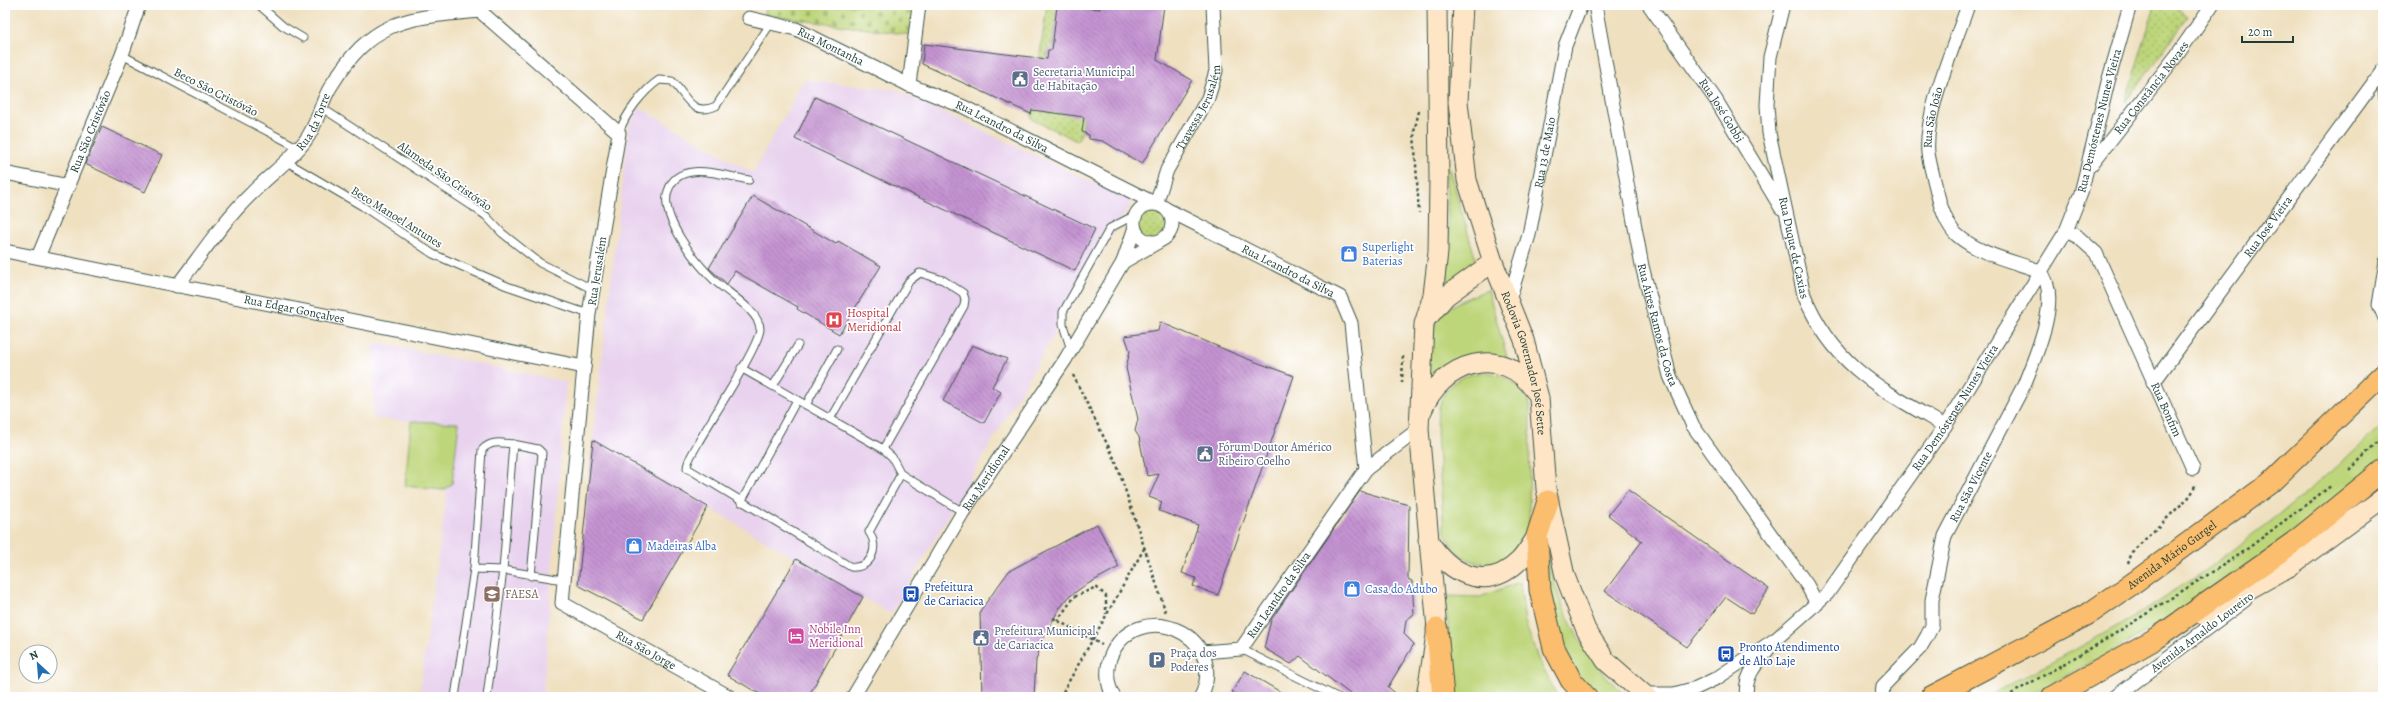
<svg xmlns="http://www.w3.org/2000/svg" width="2388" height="702" viewBox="0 0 2388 702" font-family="Alegreya,serif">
<defs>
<pattern id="grass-dots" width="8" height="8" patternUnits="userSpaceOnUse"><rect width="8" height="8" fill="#bed67a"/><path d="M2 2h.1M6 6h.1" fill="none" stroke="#9aaf65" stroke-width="1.8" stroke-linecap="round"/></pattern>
<pattern id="cemetery-stones" width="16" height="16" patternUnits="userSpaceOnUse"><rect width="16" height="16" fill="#bed67a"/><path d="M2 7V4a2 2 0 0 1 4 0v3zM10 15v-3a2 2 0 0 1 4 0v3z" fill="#9aaf65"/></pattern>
<pattern id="building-back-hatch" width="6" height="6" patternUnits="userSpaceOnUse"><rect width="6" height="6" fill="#c593d2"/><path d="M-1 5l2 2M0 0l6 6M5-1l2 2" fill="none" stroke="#9f79ab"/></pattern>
</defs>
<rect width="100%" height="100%" fill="#fff"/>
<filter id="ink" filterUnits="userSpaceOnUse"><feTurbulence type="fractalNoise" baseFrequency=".025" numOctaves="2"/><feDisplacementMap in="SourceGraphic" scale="8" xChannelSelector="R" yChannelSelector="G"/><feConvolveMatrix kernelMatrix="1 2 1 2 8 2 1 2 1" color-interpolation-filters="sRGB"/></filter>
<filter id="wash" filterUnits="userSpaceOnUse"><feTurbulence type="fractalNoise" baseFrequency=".012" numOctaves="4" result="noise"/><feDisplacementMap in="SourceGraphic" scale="16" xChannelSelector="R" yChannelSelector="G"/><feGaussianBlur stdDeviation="0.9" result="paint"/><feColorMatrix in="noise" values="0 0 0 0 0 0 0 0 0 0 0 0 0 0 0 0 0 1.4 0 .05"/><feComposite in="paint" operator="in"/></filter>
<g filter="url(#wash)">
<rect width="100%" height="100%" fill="#efe0c0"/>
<g fill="#e8d2ee">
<polygon points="804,80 896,90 1132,201 891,614 593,440 629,125 639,107 753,173"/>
<polygon points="374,342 566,382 543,697 419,697 447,491 405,486 411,421 373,419"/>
</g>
<g fill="url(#grass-dots)" stroke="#6e8a57">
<polygon points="1047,5 1059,5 1052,45 1048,50 1041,111 1084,116 1082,132 1077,141 1033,120 1031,117"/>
<polygon points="2155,5 2172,5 2188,16 2125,103"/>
<circle cx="1152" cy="223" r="18"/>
</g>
<polygon fill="url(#cemetery-stones)" stroke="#6e8a57" points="766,5 915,5 912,35 765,15"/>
<g fill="#bed67a" stroke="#6e8a57">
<polygon points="1445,155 1477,264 1447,285 1449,237"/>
<path d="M1488,290L1508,361L1427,384C1429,367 1429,327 1441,315C1454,302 1472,296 1488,290Z"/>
<path d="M1486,372C1509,376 1524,386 1530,408L1529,531C1512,575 1459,574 1444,530C1442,507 1441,485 1439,462C1436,419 1430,377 1486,372Z"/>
<polygon points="411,421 459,423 452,484 443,490 405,486"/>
<path d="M2383,424V464L2219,589L2107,654L2026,697H1986C2046,665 2106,635 2163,598C2242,548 2315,488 2383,424Z"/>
<path d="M1545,543C1548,557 1550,571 1555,585C1567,623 1596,675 1630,697H1595L1574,670L1552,627Z"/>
<polygon points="1520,582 1525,622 1538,659 1558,697 1455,697 1445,596 1480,597"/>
</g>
<g id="blocks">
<g fill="url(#building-back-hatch)">
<polygon points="1057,5 1100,9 1100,5 1164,5 1157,60 1192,80 1142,164 1103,141 1089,139 1089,135 1082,132 1084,117 1032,110 1031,114 922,64 924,44 1047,59 1048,50 1052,50"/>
<polygon points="815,97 1095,229 1075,271 795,139"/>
<polygon points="102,127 162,155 145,192 85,164"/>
<polygon points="753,196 836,244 838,241 881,266 839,334 797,309 798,307 735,271 727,284 709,268"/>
<polygon points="1160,322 1245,358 1294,376 1218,595 1193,586 1196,578 1182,573 1198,525 1159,511 1162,502 1149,497 1159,474 1147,476 1139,437 1135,431 1138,419 1126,368 1130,351 1125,336 1158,331"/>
<polygon points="972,345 1007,359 992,387 1001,392 984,423 943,401"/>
<polygon points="593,440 708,507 643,619 578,585"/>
<polygon points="1628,490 1769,589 1752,614 1726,597 1687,647 1605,591 1642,541 1608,515"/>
<polygon points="1360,491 1409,505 1408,579 1412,581 1414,614 1406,620 1404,634 1414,644 1388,687 1400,697 1354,697 1300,656 1291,664 1264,648 1271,620"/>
<polygon points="1097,524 1119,567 1084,586 1070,596 1059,609 1043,639 1036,660 1034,697 982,697 980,611 1009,571"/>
<polygon points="796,559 863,597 808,697 765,697 727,675"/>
<polygon points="1245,671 1289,697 1241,697 1232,692"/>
</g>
</g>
</g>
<g filter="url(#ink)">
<use href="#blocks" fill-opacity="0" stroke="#3e5549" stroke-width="1"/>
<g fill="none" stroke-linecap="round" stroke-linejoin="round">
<g stroke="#3e5549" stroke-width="9">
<g id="lane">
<polyline points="259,5 283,26 303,38"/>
<polyline points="122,55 299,148"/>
<polyline points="2380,74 2383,99"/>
<polyline points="322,108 472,206 486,216 502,233 540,263 594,290"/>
<path d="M619,133C625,114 643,91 659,80L672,81C687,96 691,117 716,106L771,23"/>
<polyline points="287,162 362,206 433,254 507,286 589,314"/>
<path d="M749,180C724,176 678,158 668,191C659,217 697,264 715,281C727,292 760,312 760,329C759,347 710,421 698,443C695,450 687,460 687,468L851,567C871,569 880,548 869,532L901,474"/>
<polyline points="2383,261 2376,305 2383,321"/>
<polyline points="1071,350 1063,325 1063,312 1110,228 1135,215"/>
<polyline points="741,368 883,449 892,457 901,474 963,512"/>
<polyline points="773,386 798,345"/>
<polyline points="806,405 837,349"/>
<polyline points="830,419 909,281 920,273 943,280 963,293 965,299 964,306 883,449"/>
<polyline points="513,444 538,449 542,453 531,576"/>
<polyline points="741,502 797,400"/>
<polyline points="1241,649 1337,697"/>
<polyline points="455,697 474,569"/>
<path d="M487,697L503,570L513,444C501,443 491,440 482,450L474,569L503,570L563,580"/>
</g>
</g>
<g stroke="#3e5549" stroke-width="15">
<g id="street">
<path id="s1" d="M473,5L619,133L589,314L562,603L730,697"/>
<path id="s2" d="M1595,5L1642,266L1670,376L1693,426L1807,585L1817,604"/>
<path id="s3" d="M1649,5L1716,100L1781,208"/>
<path id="s4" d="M1783,5L1770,57L1767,105L1769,133L1804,295C1834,367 1881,389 1945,426"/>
<path id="s5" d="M749,18L796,29L909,85L964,107L1156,204L1167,170L1208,98L1216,71L1213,5"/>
<polyline points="909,85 919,5"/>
<path id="s6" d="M2091,165L2177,55L2212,5"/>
<polyline points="5,173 69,186"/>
<circle cx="1153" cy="223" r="19"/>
<path id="s7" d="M1166,209L1340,297L1351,323L1366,469"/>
<path id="s8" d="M2066,231L2078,237L2096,253L2193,469"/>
<path id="s9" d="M5,251L584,367"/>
<path id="s10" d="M38,257L122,55L139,5"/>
<polyline points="1123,262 1158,242"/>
<path id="s11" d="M177,286C201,255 223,221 251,194C269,175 289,162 305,141C318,125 320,103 331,86C373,18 406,18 479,11"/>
<path id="s12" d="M1509,300L1529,235L1565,46L1581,5"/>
<path id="s13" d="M2153,383L2383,70"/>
<path id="s14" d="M1202,652L1241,649L1366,469L1419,429"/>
<path id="s15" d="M1642,694H1674L1696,688L1717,678L1776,639L1827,594L1945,426L2066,231L2081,193L2108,82L2130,5"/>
<path id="s16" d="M853,697L963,512L1065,360L1123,262L1134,230"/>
<path d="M1114,697C1107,686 1106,671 1110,658C1134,595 1231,632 1201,697"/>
<path d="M1747,697C1743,677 1757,663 1769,648"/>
<path id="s17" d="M1882,697L1883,686L1920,648L1927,636L1932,626V600L1945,536L2024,385C2035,357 2063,296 2040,271C2013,261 1980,255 1957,235C1947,226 1940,206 1937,192C1934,179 1930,166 1928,153C1924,112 1955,45 1968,5"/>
<polyline points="2115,697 2245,600"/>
</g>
</g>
<g stroke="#3e5549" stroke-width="21">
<g id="secondary">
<path id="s18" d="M1463,5L1458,102L1467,180L1493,262L1524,340L1539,398L1546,489L1565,576L1586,630L1606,661L1647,697"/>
<polyline points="1430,315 1446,296 1493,262"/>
<path d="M1422,411C1441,362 1503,342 1535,391"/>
<path d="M1428,540C1449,573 1485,594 1519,561C1526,554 1531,545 1537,536"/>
<polyline points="2203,615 2289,567 2383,498"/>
<polyline points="1426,697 1437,629 1419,429 1424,324 1433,295 1438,252 1439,179 1437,5"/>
</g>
</g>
<g stroke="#3e5549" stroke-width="23">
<g id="primary">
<polyline points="1548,501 1537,536 1540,590 1554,648 1571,680 1586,697"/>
<polyline points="1437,629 1443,697"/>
<path id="s19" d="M1931,697L2090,613L2132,584L2270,483L2383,374"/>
<polyline points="2052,697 2157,638 2297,540 2383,470"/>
</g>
</g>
<g stroke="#3e5549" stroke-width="2.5" stroke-dasharray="3 3" stroke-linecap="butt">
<polyline points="1419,111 1414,132 1419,213"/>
<polyline points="1073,375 1116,462 1166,613"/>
<polyline points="1402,383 1403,356"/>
<polyline points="2350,470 2383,436"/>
<polyline points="2128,564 2132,552 2191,495 2196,483"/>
<polyline points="1053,618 1102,645"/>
<polyline points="1057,621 1074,597 1096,587 1106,596 1106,614"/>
<polyline points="1060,697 1145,547"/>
<polyline points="2006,697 2105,640 2239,555 2332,485"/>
</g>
<use href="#lane" stroke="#fff" stroke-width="7"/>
<use href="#street" stroke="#fff" stroke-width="13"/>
<use href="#secondary" stroke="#fde5c5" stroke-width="19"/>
<use href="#primary" stroke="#fbbd6e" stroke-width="21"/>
</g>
</g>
<defs>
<g id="civic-square" transform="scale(0.9)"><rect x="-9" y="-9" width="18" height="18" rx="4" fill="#5c6f8a" stroke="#fff"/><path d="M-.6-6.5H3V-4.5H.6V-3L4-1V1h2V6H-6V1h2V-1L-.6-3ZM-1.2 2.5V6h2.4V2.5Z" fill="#fff"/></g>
<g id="shop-square" transform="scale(0.9)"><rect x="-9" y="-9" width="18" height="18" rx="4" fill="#3f7fe0" stroke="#fff"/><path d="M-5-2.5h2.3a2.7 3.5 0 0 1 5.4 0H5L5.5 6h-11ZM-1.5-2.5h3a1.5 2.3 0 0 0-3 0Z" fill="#fff"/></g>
<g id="hospital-square" transform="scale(0.9)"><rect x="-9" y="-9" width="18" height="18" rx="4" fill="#e0444e" stroke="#fff"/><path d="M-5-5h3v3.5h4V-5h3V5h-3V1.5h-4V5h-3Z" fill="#fff"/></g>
<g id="university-square" transform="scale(0.9)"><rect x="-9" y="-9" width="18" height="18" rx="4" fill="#8d6e63" stroke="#fff"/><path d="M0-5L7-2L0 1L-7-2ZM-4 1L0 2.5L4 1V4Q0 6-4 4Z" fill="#fff"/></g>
<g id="bus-square" transform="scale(0.9)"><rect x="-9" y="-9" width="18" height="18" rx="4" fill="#1a4fb4" stroke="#fff"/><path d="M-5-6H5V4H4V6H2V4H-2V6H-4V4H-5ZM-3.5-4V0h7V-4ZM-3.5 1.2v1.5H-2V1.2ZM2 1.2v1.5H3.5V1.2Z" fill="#fff"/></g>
<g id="hotel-square" transform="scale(0.9)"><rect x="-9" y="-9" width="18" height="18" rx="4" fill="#d1479c" stroke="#fff"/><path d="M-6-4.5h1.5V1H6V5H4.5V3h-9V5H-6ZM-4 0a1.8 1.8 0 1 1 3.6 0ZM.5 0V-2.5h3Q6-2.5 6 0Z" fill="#fff"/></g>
<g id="parking-square" transform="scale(0.9)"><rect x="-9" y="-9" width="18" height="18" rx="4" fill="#5c6f8a" stroke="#fff"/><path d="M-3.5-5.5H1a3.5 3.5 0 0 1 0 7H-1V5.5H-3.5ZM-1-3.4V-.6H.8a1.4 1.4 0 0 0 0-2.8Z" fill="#fff"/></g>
</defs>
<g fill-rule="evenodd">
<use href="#civic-square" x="1020" y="79"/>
<use href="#shop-square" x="1349" y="254"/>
<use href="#hospital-square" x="834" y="320"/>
<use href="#civic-square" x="1205" y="454"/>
<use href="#shop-square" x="634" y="546"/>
<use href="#shop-square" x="1352" y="589"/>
<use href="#university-square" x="492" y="594"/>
<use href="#bus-square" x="911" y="594"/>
<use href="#hotel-square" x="796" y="636"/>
<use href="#civic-square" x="981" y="638"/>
<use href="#bus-square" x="1726" y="654"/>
<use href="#parking-square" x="1157" y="660"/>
</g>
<g text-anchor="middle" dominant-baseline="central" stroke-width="3.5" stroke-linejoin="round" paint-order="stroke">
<g font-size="12" fill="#1f3d34" stroke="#fff">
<text stroke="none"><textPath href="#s5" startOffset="87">Rua Montanha</textPath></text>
<text stroke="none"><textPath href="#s6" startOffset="98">Rua Constância Novaes</textPath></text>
<text transform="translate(216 92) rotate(27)">Beco São Cristóvão</text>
<text stroke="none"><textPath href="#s5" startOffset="555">Travessa Jerusalém</textPath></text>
<text stroke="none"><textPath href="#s3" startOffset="128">Rua José Gobbi</textPath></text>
<text stroke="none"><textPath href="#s17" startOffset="686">Rua São João</textPath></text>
<text stroke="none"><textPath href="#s11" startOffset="215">Rua da Torre</textPath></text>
<text stroke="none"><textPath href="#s15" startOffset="767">Rua Demóstenes Nunes Vieira</textPath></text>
<text stroke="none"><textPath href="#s5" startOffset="276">Rua Leandro da Silva</textPath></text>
<text stroke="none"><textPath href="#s10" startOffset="136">Rua São Cristóvão</textPath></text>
<text stroke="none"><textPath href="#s12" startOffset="152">Rua 13 de Maio</textPath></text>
<text transform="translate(445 176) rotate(35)">Alameda São Cristóvão</text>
<text transform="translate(397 217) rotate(32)">Beco Manoel Antunes</text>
<text stroke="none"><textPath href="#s13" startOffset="194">Rua José Vieira</textPath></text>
<text stroke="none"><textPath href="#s4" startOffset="247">Rua Duque de Caxias</textPath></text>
<text transform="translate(597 271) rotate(-81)">Rua Jerusalém</text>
<text stroke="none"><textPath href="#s7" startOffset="137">Rua Leandro da Silva</textPath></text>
<text stroke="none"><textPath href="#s9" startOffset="295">Rua Edgar Gonçalves</textPath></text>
<text stroke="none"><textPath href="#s2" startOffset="326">Rua Aires Ramos da Costa</textPath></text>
<text stroke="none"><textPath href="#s18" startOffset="368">Rodovia Governador José Sette</textPath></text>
<text stroke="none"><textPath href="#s15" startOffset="443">Rua Demóstenes Nunes Vieira</textPath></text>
<text stroke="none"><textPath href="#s8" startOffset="209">Rua Bonfim</textPath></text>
<text stroke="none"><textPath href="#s16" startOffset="256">Rua Meridional</textPath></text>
<text stroke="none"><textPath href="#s17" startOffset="236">Rua São Vicente</textPath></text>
<text stroke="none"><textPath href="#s19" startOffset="280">Avenida Mário Gurgel</textPath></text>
<text stroke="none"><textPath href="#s14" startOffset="105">Rua Leandro da Silva</textPath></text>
<text transform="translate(2202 632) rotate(-37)">Avenida Arnaldo Loureiro</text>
<text stroke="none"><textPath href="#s1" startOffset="764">Rua São Jorge</textPath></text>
</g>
<g font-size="12" fill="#4e5e75" stroke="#fff" text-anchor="start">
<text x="1033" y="72">Secretaria Municipal<tspan x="1033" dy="14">de Habitação</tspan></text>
<text x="1218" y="447">Fórum Doutor Américo<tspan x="1218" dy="14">Ribeiro Coelho</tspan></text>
<text x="994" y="631">Prefeitura Municipal<tspan x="994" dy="14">de Cariacica</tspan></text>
<text x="1170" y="653">Praça dos<tspan x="1170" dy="14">Poderes</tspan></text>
</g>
<g font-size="12" fill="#366cbe" stroke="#fff" text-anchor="start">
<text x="1362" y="247">Superlight<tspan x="1362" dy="14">Baterias</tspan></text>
<text x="647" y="546">Madeiras Alba</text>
<text x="1365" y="589">Casa do Adubo</text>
</g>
<g font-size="12" fill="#be3a42" stroke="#fff" text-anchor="start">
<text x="847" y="313">Hospital<tspan x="847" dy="14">Meridional</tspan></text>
</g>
<g font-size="12" fill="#164399" stroke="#fff" text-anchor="start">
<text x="924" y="587">Prefeitura<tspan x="924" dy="14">de Cariacica</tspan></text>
<text x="1739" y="647">Pronto Atendimento<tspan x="1739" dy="14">de Alto Laje</tspan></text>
</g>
<g font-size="12" fill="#785e54" stroke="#fff" text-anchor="start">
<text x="505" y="594">FAESA</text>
</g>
<g font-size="12" fill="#b23c85" stroke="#fff" text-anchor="start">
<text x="809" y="629">Nobile Inn<tspan x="809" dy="14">Meridional</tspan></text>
</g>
</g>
<rect width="2388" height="702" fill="none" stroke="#fff" stroke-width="20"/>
<g transform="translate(38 664) rotate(334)"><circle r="19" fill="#ffffff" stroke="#a5b1ae"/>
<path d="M0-3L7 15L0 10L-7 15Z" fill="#1f6fb2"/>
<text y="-6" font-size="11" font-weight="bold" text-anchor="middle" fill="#1f3d34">N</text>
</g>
<path d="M2242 36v6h51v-6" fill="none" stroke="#1f3d34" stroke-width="2"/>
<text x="2248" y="36" font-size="12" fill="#1f3d34" stroke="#ffffff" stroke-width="3" paint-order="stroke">20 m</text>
</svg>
